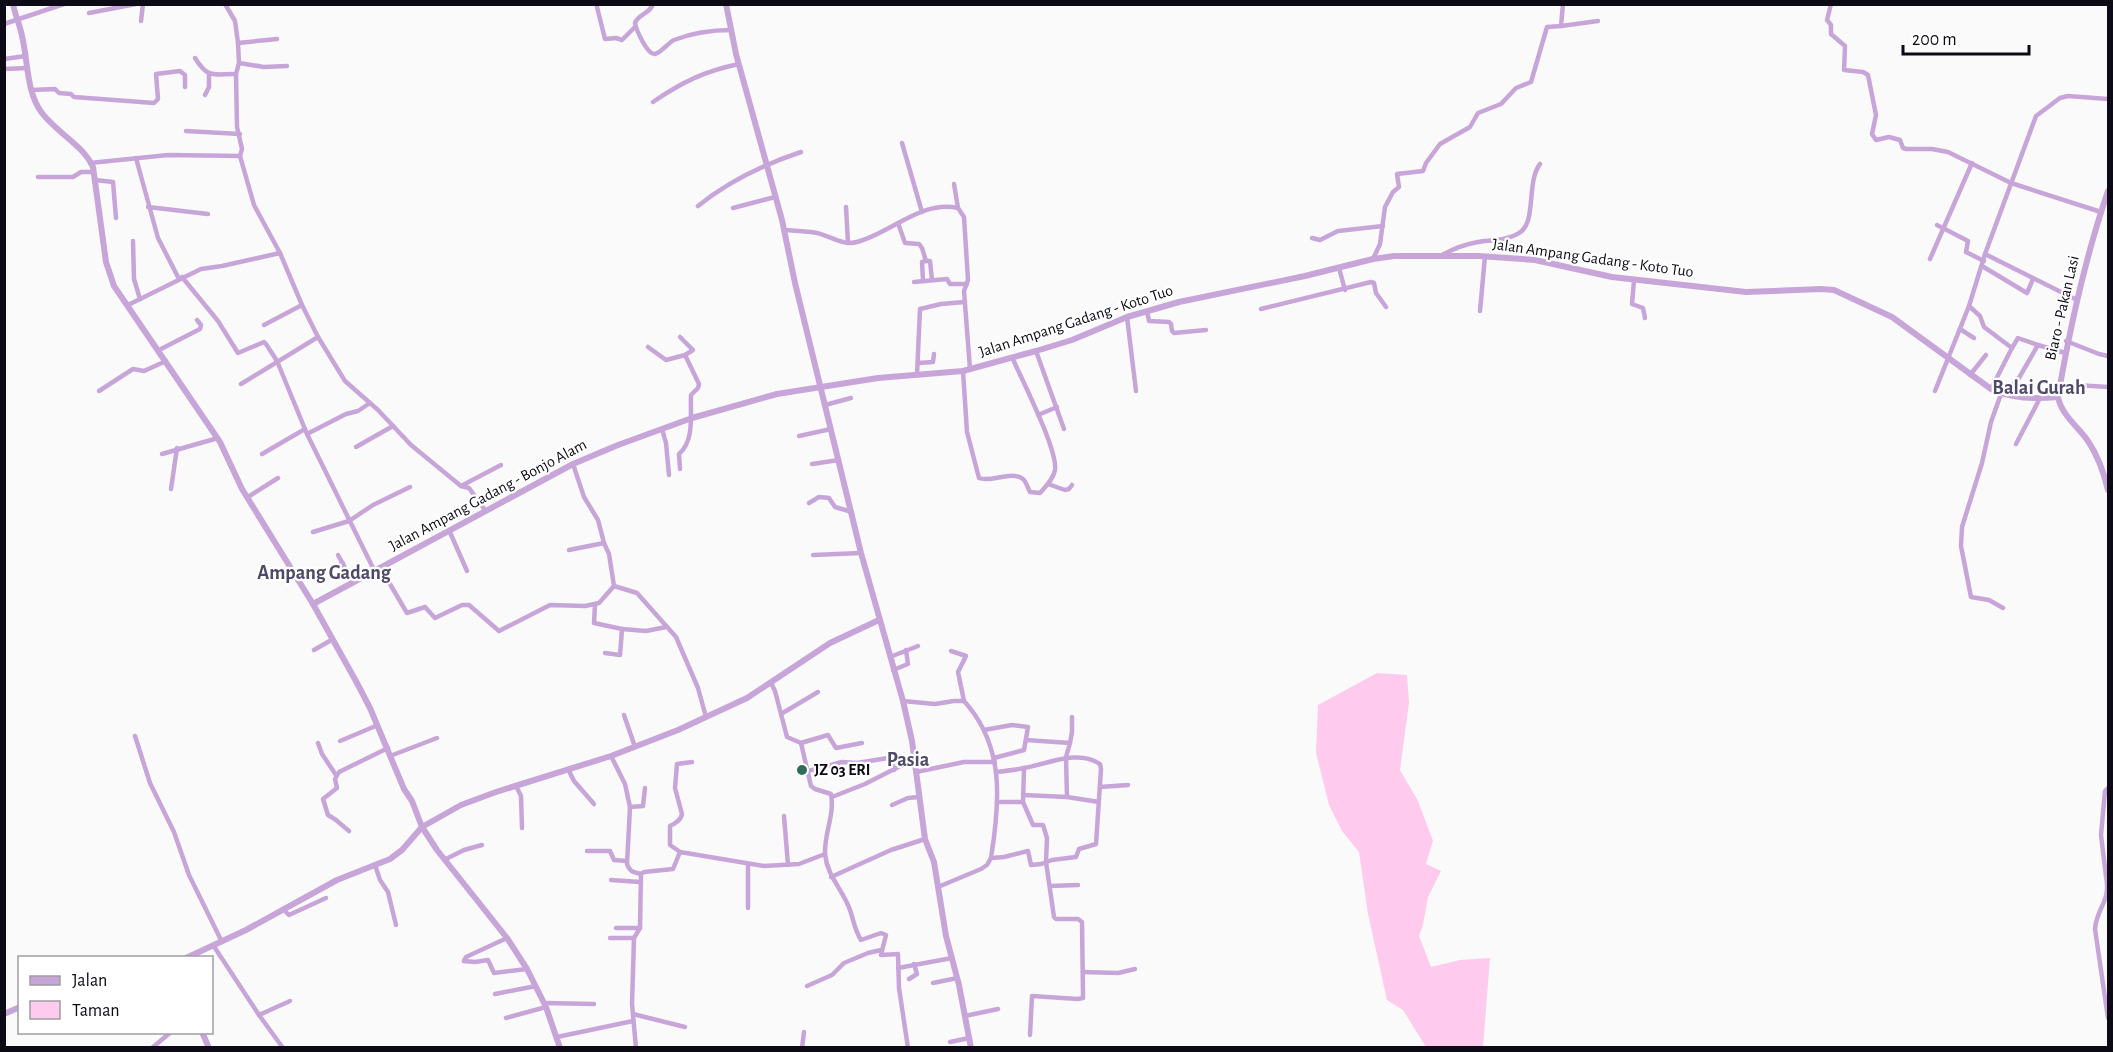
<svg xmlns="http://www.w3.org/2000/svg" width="2113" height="1052" viewBox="0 0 2113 1052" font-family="'Alegreya Sans',sans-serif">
<rect width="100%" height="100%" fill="#fafafa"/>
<polygon fill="#fecaed" points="1377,673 1407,675 1409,703 1400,770 1418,801 1433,841 1426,864 1441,871 1428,897 1423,925 1419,936 1431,967 1460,960 1490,958 1483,1047 1426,1047 1403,1010 1387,1000 1368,914 1359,852 1342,831 1329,805 1316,753 1318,705"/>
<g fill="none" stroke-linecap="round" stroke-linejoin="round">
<g stroke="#c8a5d9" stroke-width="4.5">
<polyline points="225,4 235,21 238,43 239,63 236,74 237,127 242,149 240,156 254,205 280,253 302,305 318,337 345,381 378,410 411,445 461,486 469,488 485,510"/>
<path d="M653,4C650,14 638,14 635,23C636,29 647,55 655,54C661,53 668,43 674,40C692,33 713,30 731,30"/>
<polyline points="1831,4 1827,20 1831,25 1831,34 1845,46 1844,70 1863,72 1868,75 1876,115 1872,134 1876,140 1889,137 1900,140 1903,148 1906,149 1932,149 1948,152 2011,183 2101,212"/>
<polyline points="597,7 605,39 616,38 622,40 635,27"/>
<polyline points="89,13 136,4"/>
<polyline points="141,21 143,4"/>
<polyline points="4,24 64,4"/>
<polyline points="1561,26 1598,21"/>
<polyline points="238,43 277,39"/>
<path d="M195,58C208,79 213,74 236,74"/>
<polyline points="4,59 26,56"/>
<polyline points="239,63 264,67 287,66"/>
<polyline points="4,69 28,68"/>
<polyline points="32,90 55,89 59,93 71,94 74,97 154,103 158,99 156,74 180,71 185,75 185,87"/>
<polyline points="205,95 209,87 209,74"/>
<path d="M653,102C682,82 705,71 739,64"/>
<polyline points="186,131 240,134"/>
<polyline points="902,143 922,212"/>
<polyline points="136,158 158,238 179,279"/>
<polyline points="90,163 168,155 240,156"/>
<polyline points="38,177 73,177 81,172 93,172"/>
<polyline points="95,180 113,182 116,218"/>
<polyline points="954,184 958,208"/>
<path d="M698,206C729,181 762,165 801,152"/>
<polyline points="148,207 208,214"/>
<polyline points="846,207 848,243"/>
<polyline points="733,208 775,197"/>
<polyline points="898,223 905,243 919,244 922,248 926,261 930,261 932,280"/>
<polyline points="1937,225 1968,241 1966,252 1984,261"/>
<path d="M784,230C795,231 806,231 817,233C830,236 843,246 857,242C891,233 921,200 958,208L964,217L968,280L964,291L970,369"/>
<polyline points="1312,238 1320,240 1338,231 1383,226"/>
<polyline points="133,241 134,279 140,299"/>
<polyline points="1985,254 2077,300"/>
<path d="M1442,255C1453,249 1466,244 1478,242C1491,240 1507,241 1519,233C1537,223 1526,182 1540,164"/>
<polyline points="1373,259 1380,244 1385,207 1393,192 1399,187 1397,174 1423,171 1426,163 1440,144 1470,127 1478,113 1501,104 1516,88 1531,82 1547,27 1561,26 1563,4"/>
<polyline points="1930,259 1972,163"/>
<polyline points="1982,266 2027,293 2033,279"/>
<polyline points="1339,268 1345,290"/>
<polyline points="182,277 218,321 238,353 264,342 266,344 277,361 307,434 374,570"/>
<polyline points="923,280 922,262 926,261"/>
<polyline points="1634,280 1632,304 1643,308 1645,318"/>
<polyline points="914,282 947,279 950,284 967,284"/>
<polyline points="128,305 201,269 222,266 280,253"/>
<polyline points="1969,306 1980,316 1984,327 2012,348 1991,389"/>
<polyline points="1261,309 1371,282 1374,283 1376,293 1386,307"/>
<polyline points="1147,311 1149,321 1169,322 1171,324 1172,331 1174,333 1206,330"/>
<polyline points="1480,311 1485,256"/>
<polyline points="1127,317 1136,391"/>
<polyline points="264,325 302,305"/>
<polyline points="1960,329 1974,338"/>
<polyline points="680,337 693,350 685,355"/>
<polyline points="2066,341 2099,354 2108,356"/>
<path d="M648,347L666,360L685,355L699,384L698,388L691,395C690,414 695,440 679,454L680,469"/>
<polyline points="2012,348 2018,338 2038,345"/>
<polyline points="159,350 200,329 201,325 197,320"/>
<polyline points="1036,351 1064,429"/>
<polyline points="918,363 933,362 934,354"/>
<path d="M963,371L967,432L979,478C991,483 1012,470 1023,479C1026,481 1028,489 1030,492L1040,493C1046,486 1053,480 1055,470C1058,450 1022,380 1012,357"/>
<polyline points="917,375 920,309 941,304 965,302"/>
<polyline points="1970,375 1986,355"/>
<polyline points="241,384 318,337"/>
<polyline points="2060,384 2108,387"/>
<polyline points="99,391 133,369 144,371 166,361"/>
<polyline points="1935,391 1969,306 1985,254 2036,116 2060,98 2068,96 2108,99"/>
<polyline points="2001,394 1991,422 1982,463 1962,527 1961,546 1971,597 1989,600 2003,608"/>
<polyline points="2005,395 2010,385 2016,383 2038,345 2065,353"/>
<polyline points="825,405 851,398"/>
<polyline points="1038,415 1057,407"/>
<polyline points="662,429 666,443 669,475"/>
<polyline points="307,434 346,414 358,411 370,403"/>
<polyline points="799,436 831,429"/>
<polyline points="2016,444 2039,400"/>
<polyline points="356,447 393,426"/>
<polyline points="162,454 218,438"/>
<polyline points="262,454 305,429"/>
<polyline points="573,464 584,497 598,520 604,543 609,554 614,586 637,593 676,637 698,688 706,717"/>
<polyline points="812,464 839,460"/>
<polyline points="1048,484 1065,490 1069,489 1072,485"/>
<polyline points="461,486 501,465"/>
<polyline points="171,489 177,448"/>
<polyline points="248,497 278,478"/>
<polyline points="809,503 819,497 829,498 835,507 852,512"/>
<polyline points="449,530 467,571"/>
<polyline points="313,532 349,521 373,505 410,487"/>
<polyline points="569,550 604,543"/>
<polyline points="338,555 353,582"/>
<polyline points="813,555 861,553"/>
<polyline points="380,567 407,613 425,607 435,618 462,605 469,605 499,631 550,605 585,606 599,603 614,586"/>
<polyline points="331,569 343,563"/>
<polyline points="595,604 594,623 622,629"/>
<polyline points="314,650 333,639"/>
<polyline points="951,651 966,656 958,672 964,701"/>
<polyline points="605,653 620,655 622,629 646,631 666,627"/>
<polyline points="890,657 918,646"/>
<polyline points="893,670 908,664 906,650"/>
<path d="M771,683L775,691L787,737L801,743L811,786L815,789L831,794C835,814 824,834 825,854C827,876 843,890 850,910C854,921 854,929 861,940L881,933L886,935L881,955L898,954L899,988L908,1048"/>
<path d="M903,701L935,704L954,701H964C1005,746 1000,802 991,858L987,865L981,869L938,887"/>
<polyline points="781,714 818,692"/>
<polyline points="624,715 635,747"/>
<polyline points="984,730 1012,725 1028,727 1024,750 994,758"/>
<polyline points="135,736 150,783 174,832 189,875 222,942"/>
<polyline points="1026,740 1070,743 1066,757 1067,797"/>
<polyline points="340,741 378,725"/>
<polyline points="318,743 322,754 336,775"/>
<polyline points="801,743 828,735 836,748 862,743"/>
<polyline points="1070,743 1072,732 1072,717"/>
<polyline points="390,756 437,738"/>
<path d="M611,756L625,784L630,807L627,864C630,872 633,872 641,874L644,872L673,869L680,852L764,866L799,864L825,854"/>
<polyline points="1024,768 1023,802 1033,825 1043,825 1047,838 1046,862 1054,917 1056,919 1078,919 1082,922 1083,995 1083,998 1078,999 1032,996 1030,1035"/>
<polyline points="568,769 574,781 594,804"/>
<polyline points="808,771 842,762 857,763 888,758 892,761 894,770"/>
<polyline points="916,772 964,762 995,762"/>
<polyline points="516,786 521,796 522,828"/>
<polyline points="1100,787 1128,785"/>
<polyline points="1023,795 1067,797 1099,802"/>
<polyline points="832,797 865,784 914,759"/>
<polyline points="997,802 1023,802"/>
<polyline points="892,805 908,798 919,797"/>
<polyline points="630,807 643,806 645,788"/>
<polyline points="784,816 788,865"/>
<polyline points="349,831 336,820 328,815 323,799 337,788 335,779 339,772 388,748"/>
<polyline points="587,851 610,851 614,860 627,861"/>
<path d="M680,852L670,845V826C676,823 681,820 682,814L675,788L677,764L692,762"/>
<path d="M991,858L1004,857L1028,851L1031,865L1041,864L1052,860L1076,857L1079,849L1096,844L1101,769L1100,764C1078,749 1048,764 1024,768C1015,770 1005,771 996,772"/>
<polyline points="444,860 464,850 482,845"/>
<polyline points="748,864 748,908"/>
<polyline points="375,865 380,880 388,892 396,925"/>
<polyline points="2106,876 2101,835 2105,791 2108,788"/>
<path d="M2108,876H2106C2111,903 2097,906 2095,929L2108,1018"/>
<polyline points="831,877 891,850 925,839"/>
<polyline points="611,880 640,882"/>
<polyline points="1050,886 1078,885"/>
<polyline points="283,909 289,915 326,898"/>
<polyline points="616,928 640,928"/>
<polyline points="610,938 634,938"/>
<polyline points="213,945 259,1015 283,1048"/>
<polyline points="464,961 475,962 488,960 494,973 527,969"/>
<polyline points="464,961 466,957 507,938"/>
<polyline points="898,968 952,958"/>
<polyline points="1083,972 1118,973 1135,969"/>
<polyline points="909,979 917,974 914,964"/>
<polyline points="933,983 957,978"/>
<polyline points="807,986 832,975 844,963 868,953 881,950"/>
<polyline points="495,994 536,986"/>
<polyline points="544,1003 594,1004"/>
<polyline points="633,1014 685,1027"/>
<polyline points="259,1015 290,1001"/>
<polyline points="965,1016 998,1009"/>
<polyline points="506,1018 546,1007"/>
<polyline points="557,1037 633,1021"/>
<polyline points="950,1042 969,1038"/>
<polyline points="152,1048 171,1032"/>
<polyline points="636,1048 632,1004 634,938 640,928 641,874"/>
<polyline points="802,1048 804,1032"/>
</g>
<g stroke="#c8a5d9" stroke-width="6">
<path d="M13,4C15,15 20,25 22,36C28,60 26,92 42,113C56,132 83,145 93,167L106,262L114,286L220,442L242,489L313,604L357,683L370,708L404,789L412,801L422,827L437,850L507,938L527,969L546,1007L560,1048"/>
<polyline points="726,4 736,54 782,220 795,283 861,553 903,701 912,741 925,839 934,862 946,936 959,985 971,1048"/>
<path d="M2108,191C2085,258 2070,327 2058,397C2061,414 2078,427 2088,441C2098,456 2104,473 2108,490"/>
<path d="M313,604L573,464L618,445L692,418L777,394L878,378L963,371L1036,351L1072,340L1127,317L1179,302L1305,276L1373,259L1394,256H1479L1535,260L1612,277L1746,292L1821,289L1834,290L1892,317L1991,389C2012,399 2035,399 2058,397"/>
<polyline points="186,958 246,930 337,880 390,859 402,850 422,827 461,805 496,792 611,756 678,730 747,698 830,643 879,620"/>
<polyline points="4,1014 20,1007"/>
<polyline points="202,1032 209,1048"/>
</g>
</g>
<circle fill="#2e6d5a" stroke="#fff" stroke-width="2" cx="802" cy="770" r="6"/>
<g text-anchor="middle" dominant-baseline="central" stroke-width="4.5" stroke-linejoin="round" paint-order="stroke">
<g font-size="16" fill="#0c0a15" stroke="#fff">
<text transform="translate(1593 258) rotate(8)">Jalan Ampang Gadang - Koto Tuo</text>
<text transform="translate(2062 308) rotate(-77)">Biaro - Pakan Lasi</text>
<text transform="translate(1076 321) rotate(-18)">Jalan Ampang Gadang - Koto Tuo</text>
<text transform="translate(488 495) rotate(-28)">Jalan Ampang Gadang - Bonjo Alam</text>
</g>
<g font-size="16" font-weight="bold" fill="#0c0a15" stroke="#fff" text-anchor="start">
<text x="814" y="770">JZ 03 ERI</text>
</g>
<g font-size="20" font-weight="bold" fill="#4f4a69" stroke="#fff">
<text x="2039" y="388">Balai Gurah</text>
<text x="324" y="573">Ampang Gadang</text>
<text x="908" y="760">Pasia</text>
</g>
</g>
<rect width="2113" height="1052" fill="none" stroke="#0c0a15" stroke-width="12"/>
<rect x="18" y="956" width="195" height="78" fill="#ffffff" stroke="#9e9da1" stroke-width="1.5"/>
<rect x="30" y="976" width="30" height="9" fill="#c8a5d9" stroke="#9e9da1" stroke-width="1.5"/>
<text x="72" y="986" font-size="18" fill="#0c0a15">Jalan</text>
<rect x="30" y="1001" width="30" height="18" fill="#fecaed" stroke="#9e9da1" stroke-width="1.5"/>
<text x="72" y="1016" font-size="18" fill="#0c0a15">Taman</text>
<path d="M1903 45v9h126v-9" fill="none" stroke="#0c0a15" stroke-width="3"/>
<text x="1912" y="45" font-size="18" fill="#0c0a15" stroke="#ffffff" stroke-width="4.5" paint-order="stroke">200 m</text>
</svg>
